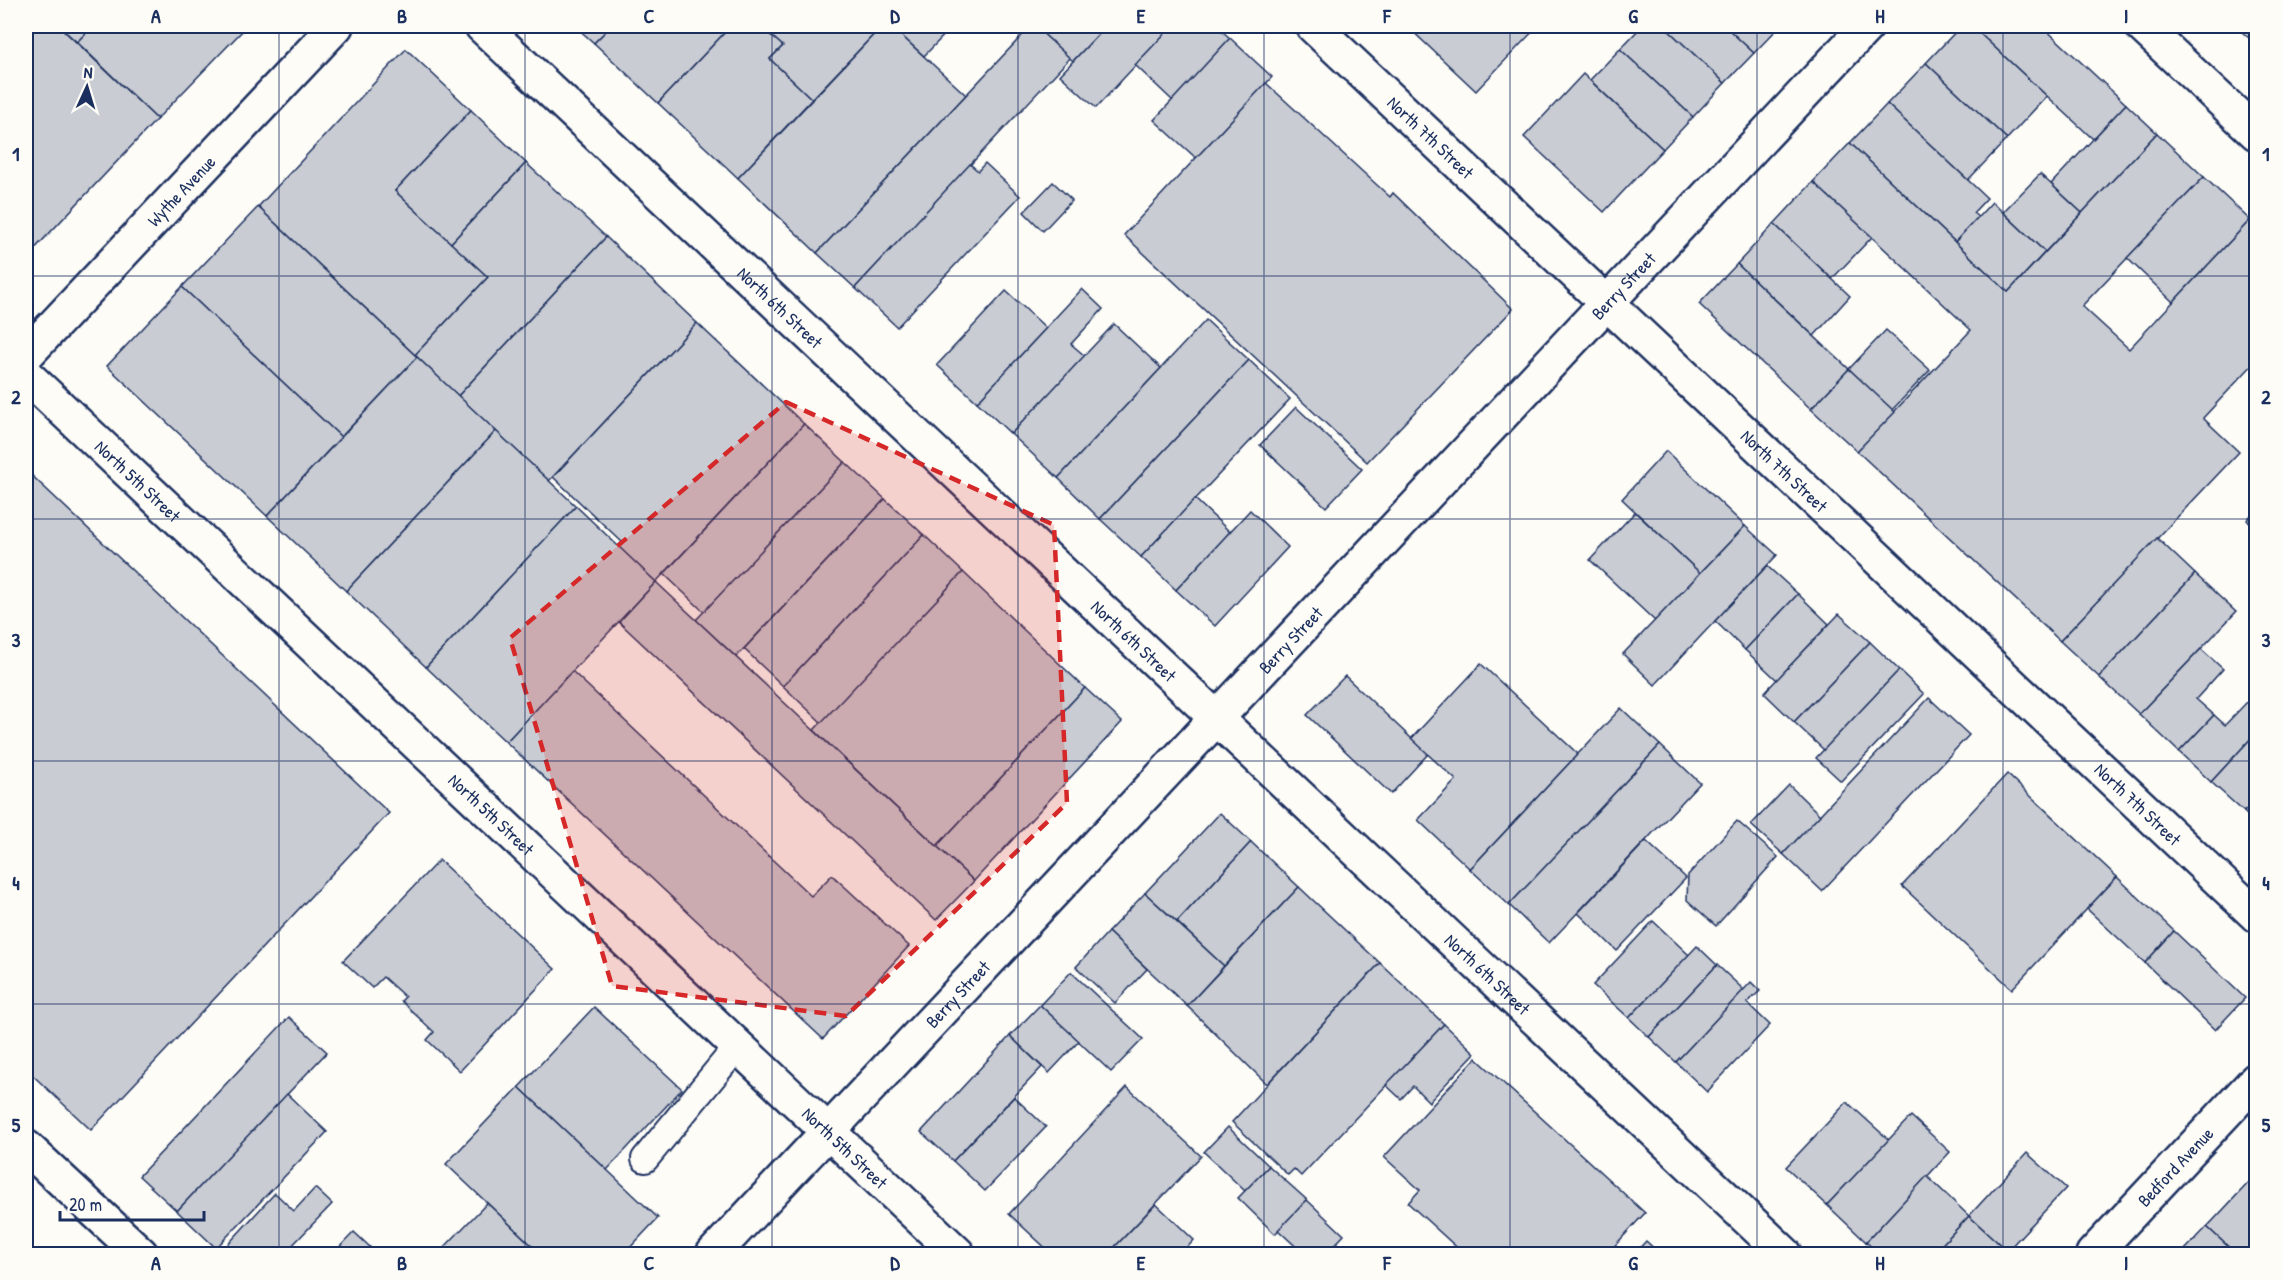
<svg xmlns="http://www.w3.org/2000/svg" width="2282" height="1280" viewBox="0 0 2282 1280" font-family="'Patrick Hand',sans-serif">
<rect width="100%" height="100%" fill="#fdfcf7"/>
<filter id="ink" filterUnits="userSpaceOnUse"><feTurbulence type="fractalNoise" baseFrequency=".0167" numOctaves="2"/><feDisplacementMap in="SourceGraphic" scale="12" xChannelSelector="R" yChannelSelector="G"/><feConvolveMatrix kernelMatrix="1 2 1 2 8 2 1 2 1" color-interpolation-filters="sRGB"/></filter>
<g filter="url(#ink)">
<g fill="#c9ccd3" stroke="#1b2f5e" stroke-width="1.5">
<polygon points="26,26 59,26 157,119 26,258"/>
<polygon points="59,26 93,26 77,42"/>
<polygon points="93,26 247,26 157,119 77,42"/>
<polygon points="575,26 611,26 594,43"/>
<polygon points="611,26 731,26 658,103 594,43"/>
<polygon points="731,26 773,26 767,32 783,46 770,59 812,99 738,178 658,103"/>
<polygon points="773,26 882,26 812,99 770,59 783,46 767,32"/>
<polygon points="882,26 891,26 966,95 817,253 738,178"/>
<polygon points="891,26 953,26 924,56"/>
<polygon points="1031,26 1035,26 1070,58 855,288 817,253"/>
<polygon points="1035,26 1106,26 1073,61"/>
<polygon points="1106,26 1172,26 1096,108 1060,75"/>
<polygon points="1172,26 1216,26 1230,38 1173,101 1135,65"/>
<polygon points="1407,26 1538,26 1476,91"/>
<polygon points="1642,26 1664,26 1725,83 1693,117 1620,49"/>
<polygon points="1664,26 1725,26 1754,53 1725,83"/>
<polygon points="1725,26 1780,26 1754,53"/>
<polygon points="1961,26 1972,26 2047,96 2007,139 1926,63"/>
<polygon points="1972,26 2042,26 2126,104 2093,139"/>
<polygon points="2235,26 2256,26 2256,30 2249,38"/>
<polygon points="1230,38 1272,77 1196,158 1154,120"/>
<polygon points="406,49 471,110 395,191 488,277 415,355 258,207"/>
<polygon points="1620,49 1693,117 1663,149 1590,80"/>
<polygon points="1926,63 2007,139 1968,180 1887,104"/>
<polygon points="1583,74 1663,149 1604,212 1524,137"/>
<polygon points="1266,83 1390,197 1393,193 1513,309 1367,462 1124,235"/>
<polygon points="1887,104 1987,198 1973,213 1978,217 1955,242 1850,143"/>
<polygon points="2126,104 2157,133 2082,213 2051,184"/>
<polygon points="471,110 526,163 451,243 395,191"/>
<polygon points="2157,133 2204,177 2082,306 2129,349 2249,221 2256,229 2256,361 2203,418 2239,452 2060,641 1857,451 1971,330 1813,182 1850,143 2008,292"/>
<polygon points="526,163 606,237 458,396 415,355 488,277 451,243"/>
<polygon points="985,163 1020,196 897,327 855,288 970,164 978,171"/>
<polygon points="2040,174 2082,213 2045,252 2003,212"/>
<polygon points="2204,177 2250,220 2173,302 2127,258"/>
<polygon points="1053,182 1072,200 1043,231 1024,212"/>
<polygon points="1813,182 1872,237 1832,279 1774,224"/>
<polygon points="1992,202 2045,252 2008,292 1955,242"/>
<polygon points="258,207 417,357 341,437 182,287"/>
<polygon points="1774,224 1850,296 1814,336 1737,264"/>
<polygon points="606,237 697,323 549,481 458,396"/>
<polygon points="1737,264 1849,369 1811,409 1699,304"/>
<polygon points="182,287 341,437 267,516 107,366"/>
<polygon points="1082,289 1103,309 1071,344 1085,356 1011,434 977,402"/>
<polygon points="1006,291 1046,328 977,402 937,365"/>
<polygon points="1206,320 1249,360 1100,519 1058,478"/>
<polygon points="697,323 804,424 656,582 618,547 622,542 553,477"/>
<polygon points="1114,324 1161,368 1058,478 1011,434"/>
<polygon points="1886,330 1930,370 1892,410 1849,369"/>
<polygon points="417,357 496,431 346,591 267,516"/>
<polygon points="1249,360 1290,399 1141,557 1100,519"/>
<polygon points="1849,369 1895,412 1857,451 1811,409"/>
<polygon points="1296,407 1362,469 1326,507 1260,445"/>
<polygon points="804,424 845,462 704,612 664,574"/>
<polygon points="496,431 576,506 426,667 346,591"/>
<polygon points="1666,451 1745,526 1700,573 1622,499"/>
<polygon points="845,462 885,499 736,657 696,620"/>
<polygon points="26,470 389,813 91,1130 26,1069"/>
<polygon points="885,499 924,535 783,686 744,649"/>
<polygon points="1195,499 1230,532 1176,590 1141,557"/>
<polygon points="576,506 656,582 506,742 426,667"/>
<polygon points="2256,509 2256,529 2247,520"/>
<polygon points="1250,510 1288,547 1215,626 1176,590"/>
<polygon points="1635,512 1700,573 1655,621 1590,560"/>
<polygon points="1745,526 1777,555 1655,685 1623,654"/>
<polygon points="924,535 963,572 822,723 783,686"/>
<polygon points="2157,538 2195,574 2099,677 2060,641"/>
<polygon points="1767,566 1798,594 1745,650 1715,621"/>
<polygon points="963,572 1085,688 937,846 814,730"/>
<polygon points="2195,574 2236,612 2139,714 2099,677"/>
<polygon points="656,582 974,881 936,920 619,622"/>
<polygon points="1798,594 1829,624 1777,680 1745,650"/>
<polygon points="1839,614 1870,642 1794,722 1764,693"/>
<polygon points="1870,642 1899,670 1824,750 1794,722"/>
<polygon points="2201,649 2223,669 2196,699 2214,715 2179,752 2139,714"/>
<polygon points="1481,664 1578,754 1470,869 1418,820 1456,780 1411,739"/>
<polygon points="1899,670 1924,694 1841,781 1816,758"/>
<polygon points="572,671 811,896 832,875 909,946 823,1039 506,742"/>
<polygon points="1345,676 1428,754 1391,794 1307,715"/>
<polygon points="1085,688 1122,722 974,881 937,846"/>
<polygon points="1929,698 1969,735 1822,891 1783,854"/>
<polygon points="2247,702 2256,711 2256,733 2211,782 2179,752 2214,715 2225,725"/>
<polygon points="1621,708 1660,745 1509,905 1470,869"/>
<polygon points="2256,733 2256,799 2244,812 2211,782"/>
<polygon points="1660,745 1700,783 1549,943 1509,905"/>
<polygon points="2007,774 2117,877 2012,989 1902,886"/>
<polygon points="1789,785 1820,815 1783,854 1751,825"/>
<polygon points="2256,799 2256,824 2244,812"/>
<polygon points="1220,813 1251,842 1177,922 1145,893"/>
<polygon points="1737,821 1778,857 1716,926 1687,900 1688,875"/>
<polygon points="1646,841 1686,878 1617,951 1578,913"/>
<polygon points="1251,842 1299,887 1224,966 1177,922"/>
<polygon points="439,860 555,969 460,1071 427,1040 434,1032 401,1001 405,997 383,977 372,988 343,961"/>
<polygon points="2117,877 2174,931 2145,963 2087,909"/>
<polygon points="1299,887 1380,963 1267,1084 1187,1006"/>
<polygon points="1145,893 1224,966 1187,1006 1108,932"/>
<polygon points="1653,921 1689,955 1629,1018 1593,985"/>
<polygon points="2174,931 2245,998 2215,1030 2145,963"/>
<polygon points="1108,932 1147,969 1115,1003 1076,967"/>
<polygon points="1697,946 1717,965 1649,1037 1629,1018"/>
<polygon points="1380,963 1444,1024 1301,1176 1294,1169 1288,1175 1232,1122"/>
<polygon points="1717,965 1744,990 1676,1062 1649,1037"/>
<polygon points="1071,972 1143,1039 1111,1072 1040,1005"/>
<polygon points="1751,982 1760,991 1747,1003 1770,1025 1707,1092 1676,1062"/>
<polygon points="1040,1005 1079,1041 1049,1073 1010,1036"/>
<polygon points="594,1007 682,1089 607,1170 519,1087"/>
<polygon points="289,1017 327,1052 177,1211 139,1176"/>
<polygon points="1444,1024 1475,1053 1429,1102 1413,1086 1401,1099 1386,1085"/>
<polygon points="1010,1036 1042,1067 953,1161 921,1132"/>
<polygon points="1476,1058 1645,1213 1607,1254 1464,1254 1408,1203 1420,1190 1384,1157"/>
<polygon points="519,1087 658,1218 624,1254 541,1254 446,1164"/>
<polygon points="1127,1087 1201,1156 1108,1254 1052,1254 1009,1214"/>
<polygon points="287,1094 327,1132 216,1248 177,1211"/>
<polygon points="1014,1097 1046,1127 985,1191 953,1161"/>
<polygon points="1847,1102 1889,1140 1827,1205 1786,1167"/>
<polygon points="1911,1116 1950,1152 1866,1242 1827,1205"/>
<polygon points="1228,1127 1269,1166 1245,1191 1204,1152"/>
<polygon points="2027,1153 2066,1188 2007,1251 1969,1216"/>
<polygon points="1269,1166 1307,1200 1275,1234 1238,1198"/>
<polygon points="1927,1176 1969,1216 1933,1254 1880,1254 1866,1242"/>
<polygon points="2252,1179 2256,1184 2256,1254 2236,1254 2207,1227"/>
<polygon points="315,1188 332,1204 284,1254 220,1253 275,1193 294,1211"/>
<polygon points="1307,1200 1344,1235 1326,1254 1304,1254 1278,1230"/>
<polygon points="487,1203 541,1254 438,1254"/>
<polygon points="1156,1204 1194,1240 1181,1254 1108,1254"/>
<polygon points="1969,1216 2007,1251 2004,1254 1933,1254"/>
<polygon points="2207,1227 2236,1254 2181,1254"/>
<polygon points="354,1232 370,1247 363,1254 333,1254"/>
<polygon points="1646,1241 1660,1254 1634,1254"/>
</g>
<g fill="none" stroke-linecap="round" stroke-linejoin="round">
<g stroke="#1b2f5e" stroke-width="30">
<polyline id="service" points="645,1159 737,1047"/>
</g>
<g stroke="#1b2f5e" stroke-width="38">
<g id="minor">
<path id="s1" d="M482,26L1785,1254"/>
<path id="s2" d="M1313,26L2256,915"/>
<polyline points="2142,26 2256,133"/>
<path id="s3" d="M26,375L958,1254"/>
<polyline points="26,1147 141,1254"/>
<path id="s4" d="M713,1254L1867,26"/>
<path id="s5" d="M2093,1254L2256,1080"/>
</g>
</g>
<g stroke="#1b2f5e" stroke-width="38">
<g id="secondary">
<path id="s6" d="M26,355L336,26"/>
</g>
</g>
<use href="#service" stroke="#fdfcf7" stroke-width="26"/>
<use href="#minor" stroke="#fdfcf7" stroke-width="33"/>
<use href="#secondary" stroke="#fdfcf7" stroke-width="33"/>
</g>
</g>
<path fill="#d62828" fill-opacity="0.2" stroke="#d62828" stroke-width="4.5" stroke-dasharray="12 8" stroke-linejoin="round" d="M786,402L1054,525L1067,803L846,1016L612,986L510,638Z"/>
<path fill="none" stroke="#1b2f5e" stroke-width="1.5" stroke-opacity="0.55" d="M279,26V1254M525,26V1254M772,26V1254M1018,26V1254M1264,26V1254M1510,26V1254M1757,26V1254M2003,26V1254M26,276H2256M26,519H2256M26,761H2256M26,1004H2256"/>
<g text-anchor="middle" dominant-baseline="central" stroke-width="5" stroke-linejoin="round" paint-order="stroke">
<g font-size="18" fill="#1b2f5e" stroke="#fdfcf7">
<text stroke="none"><textPath href="#s2" startOffset="162">North 7th Street</textPath></text>
<text stroke="none"><textPath href="#s6" startOffset="226">Wythe Avenue</textPath></text>
<text stroke="none"><textPath href="#s4" startOffset="1329">Berry Street</textPath></text>
<text stroke="none"><textPath href="#s1" startOffset="410">North 6th Street</textPath></text>
<text stroke="none"><textPath href="#s2" startOffset="648">North 7th Street</textPath></text>
<text stroke="none"><textPath href="#s3" startOffset="154">North 5th Street</textPath></text>
<text stroke="none"><textPath href="#s4" startOffset="843">Berry Street</textPath></text>
<text stroke="none"><textPath href="#s1" startOffset="896">North 6th Street</textPath></text>
<text stroke="none"><textPath href="#s2" startOffset="1134">North 7th Street</textPath></text>
<text stroke="none"><textPath href="#s3" startOffset="640">North 5th Street</textPath></text>
<text stroke="none"><textPath href="#s1" startOffset="1382">North 6th Street</textPath></text>
<text stroke="none"><textPath href="#s4" startOffset="357">Berry Street</textPath></text>
<text stroke="none"><textPath href="#s3" startOffset="1126">North 5th Street</textPath></text>
<text stroke="none"><textPath href="#s5" startOffset="120">Bedford Avenue</textPath></text>
</g>
</g>
<rect width="2282" height="1280" fill="none" stroke="#fdfcf7" stroke-width="66"/>
<g transform="translate(87 87) rotate(4)" stroke="#fdfcf7" stroke-width="4.5" paint-order="stroke">
<path d="M0-4.5L10 22L0 15L-10 22Z" fill="#1b2f5e"/>
<text y="-9" font-size="16" font-weight="bold" text-anchor="middle" fill="#1b2f5e">N</text>
</g>
<path d="M60 1211v9h144v-9" fill="none" stroke="#1b2f5e" stroke-width="3"/>
<text x="69" y="1211" font-size="18" fill="#1b2f5e" stroke="#fdfcf7" stroke-width="4.5" paint-order="stroke">20 m</text>
<rect x="33" y="33" width="2216" height="1214" fill="none" stroke="#1b2f5e" stroke-width="2"/>
<g font-size="20" text-anchor="middle" font-weight="bold" fill="#1b2f5e">
<text x="156" y="23">A</text>
<text x="402" y="23">B</text>
<text x="649" y="23">C</text>
<text x="895" y="23">D</text>
<text x="1141" y="23">E</text>
<text x="1387" y="23">F</text>
<text x="1633" y="23">G</text>
<text x="1880" y="23">H</text>
<text x="2126" y="23">I</text>
<text x="16" y="161">1</text>
<text x="2266" y="161">1</text>
<text x="16" y="404">2</text>
<text x="2266" y="404">2</text>
<text x="16" y="647">3</text>
<text x="2266" y="647">3</text>
<text x="16" y="890">4</text>
<text x="2266" y="890">4</text>
<text x="16" y="1132">5</text>
<text x="2266" y="1132">5</text>
<text x="156" y="1270">A</text>
<text x="402" y="1270">B</text>
<text x="649" y="1270">C</text>
<text x="895" y="1270">D</text>
<text x="1141" y="1270">E</text>
<text x="1387" y="1270">F</text>
<text x="1633" y="1270">G</text>
<text x="1880" y="1270">H</text>
<text x="2126" y="1270">I</text>
</g>
</svg>
